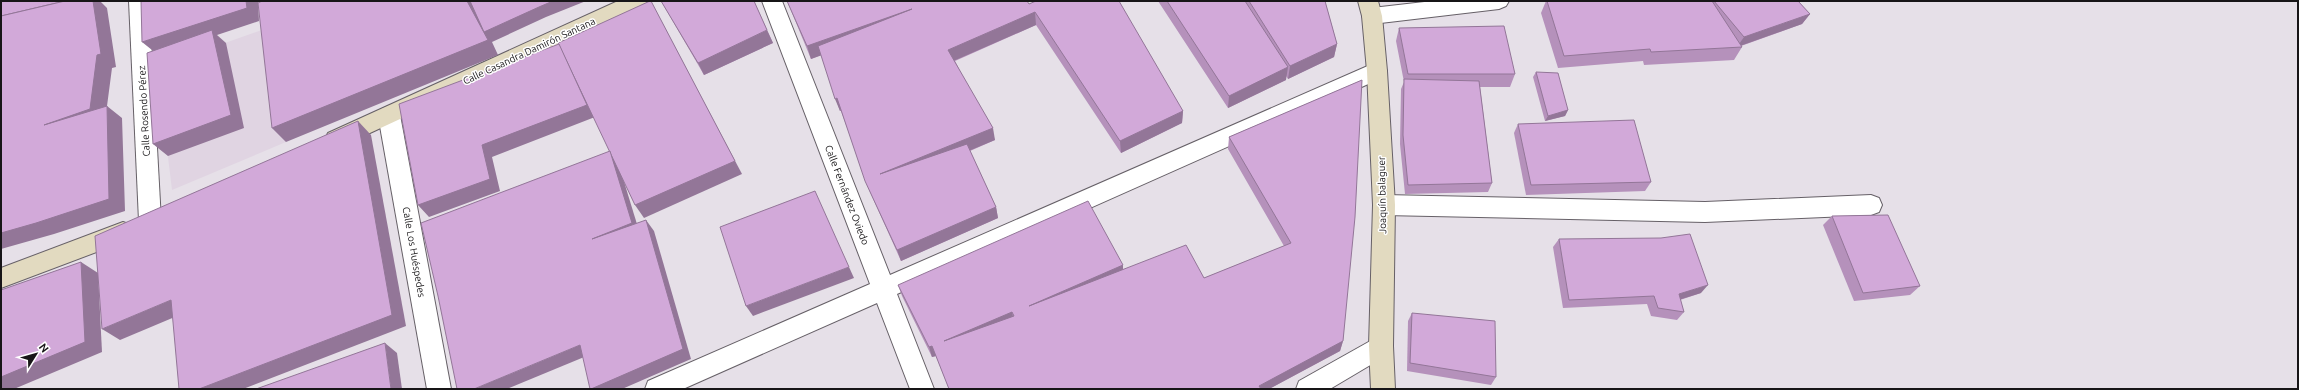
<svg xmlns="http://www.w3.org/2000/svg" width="2299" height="390" viewBox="0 0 2299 390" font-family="Ubuntu,sans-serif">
<rect width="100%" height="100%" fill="#e6e0e8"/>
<polygon fill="#e0d4e2" points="262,30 286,142 172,190 157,67"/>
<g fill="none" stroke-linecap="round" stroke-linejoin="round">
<g stroke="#666067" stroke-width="2">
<g id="street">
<polygon points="129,1 149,1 161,221 158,228 150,231 142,228 139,221"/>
<polygon points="762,1 782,1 890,275 1370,65 1377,63 1384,65 1387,71 1384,77 897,294 934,389 910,389 877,303 683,389 645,389 648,381 870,284"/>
<polygon points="1433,1 1509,1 1506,6 1499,9 1372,24 1365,22 1362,16 1365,10 1372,8"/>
<polygon points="389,106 396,109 400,115 451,389 427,389 378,115 382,109"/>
<polygon points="1384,195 1705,202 1871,195 1879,198 1882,205 1879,212 1871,215 1705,222 1384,215 1376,212 1373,205 1376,198"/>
<polygon points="1381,335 1389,338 1393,346 1389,354 1330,389 1296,389 1299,381"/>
</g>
</g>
<g stroke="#666067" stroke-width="2">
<g id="secondary">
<polygon points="618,1 647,1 644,6 344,145 336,148 328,145 325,139 328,133"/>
<polygon points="1358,1 1378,1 1382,16 1387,71 1395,205 1393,346 1395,389 1371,389 1369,346 1373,205 1367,71 1362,16"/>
<polygon points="123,222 131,225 134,232 131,239 1,288 1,268"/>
</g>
</g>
<use href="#street" fill="#fff" fill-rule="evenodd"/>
<use href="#secondary" fill="#e2dac0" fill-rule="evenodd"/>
</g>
<g fill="#b591bb">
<polygon points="661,1 754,1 773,43 704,75"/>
<polygon points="787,1 933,1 1029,4 1183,111 1182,123 1121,153 1036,25 955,61 995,140 970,151 996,207 998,218 901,261 870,192 841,111 840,111 821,55 811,59"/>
<polygon points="1158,1 1325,1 1337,44 1334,57 1288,79 1286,76 1286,80 1228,108"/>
<polygon points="1546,1 1798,1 1810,14 1802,24 1741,46 1742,47 1734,60 1644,65 1643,61 1558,68 1541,13"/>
<polygon points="1399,28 1515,74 1510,87 1480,87 1492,183 1488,192 1405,194 1400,144 1401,89 1404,82 1396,41"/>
<polygon points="1536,72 1568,110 1565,116 1545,121 1533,77"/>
<polygon points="1362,80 1343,341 1340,351 1269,389 949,389 936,356 932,357 902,296 898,285 1123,265 1123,269 1204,278 1284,246 1228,149 1229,137"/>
<polygon points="1518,124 1651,182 1645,191 1526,195 1514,133"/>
<polygon points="1832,216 1920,286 1910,295 1854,301 1823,225"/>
<polygon points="1559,239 1701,293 1680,300 1684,312 1677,320 1651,316 1647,304 1563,308 1553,247"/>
<polygon points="1412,313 1496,377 1491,385 1407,371 1408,321"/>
</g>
<g fill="#937698">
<polygon points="75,1 100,1 107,8 116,67 112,68 107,106 122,118 125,211 54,234 1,249 1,233 44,125"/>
<polygon points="246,1 258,1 259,21 217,35 226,43 244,128 168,156 153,144 157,54 142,42"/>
<polygon points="467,1 586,1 546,17 492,42 498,55 286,142 272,128"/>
<polygon points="912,9 915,22 811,59 807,46"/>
<polygon points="1035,12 1036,25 951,62 948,50"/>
<polygon points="1810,14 1802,24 1737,47 1744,37"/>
<polygon points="658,15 742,174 644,218 635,205"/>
<polygon points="767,30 773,43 704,75 698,63"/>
<polygon points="559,44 595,117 492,157 500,191 429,217 418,205 482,145"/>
<polygon points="1337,44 1334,57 1288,79 1290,66"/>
<polygon points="1288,67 1286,80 1228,108 1229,96"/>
<polygon points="837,98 841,110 840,111 835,99"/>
<polygon points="1568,110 1565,116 1545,121 1548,116"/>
<polygon points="1183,111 1182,123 1121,153 1120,141"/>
<polygon points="358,121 371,135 406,326 243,389 199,389"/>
<polygon points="993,128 995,140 884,186 880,174"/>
<polygon points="610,151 618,162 640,234 592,239"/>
<polygon points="996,207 998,218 901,261 897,250"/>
<polygon points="646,220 654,231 691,359 622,389 591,389"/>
<polygon points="81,262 98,273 102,352 14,389 1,389 1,377"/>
<polygon points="1123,265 1123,276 1029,306"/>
<polygon points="849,267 854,278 753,316 746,306"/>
<polygon points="1708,285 1701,293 1672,302 1679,294"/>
<polygon points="171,300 189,311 120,340 102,329"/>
<polygon points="1012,312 1014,322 947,351 944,341"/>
<polygon points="1343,341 1340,351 1269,389 1259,389 1259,386"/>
<polygon points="385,343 397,353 402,389 391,389"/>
<polygon points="580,345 589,355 507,389 474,389"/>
<polygon points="932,346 936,356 932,357 929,347"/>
</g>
<g fill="#d2a9d9" stroke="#937698" fill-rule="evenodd">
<polygon points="1,1 65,1 1,16"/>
<polygon points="65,1 93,1 101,54 97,55 90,109 44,125 107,106 109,199 36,223 1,233 1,16"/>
<polygon points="141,1 246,1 247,8 142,42"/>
<polygon points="262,1 467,1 488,40 272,128 258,3"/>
<polygon points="470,1 553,1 539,7 484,32"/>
<polygon points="650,1 651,1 735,161 635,205 558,43"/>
<polygon points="661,1 754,1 767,30 698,63"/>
<polygon points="787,1 1027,1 1029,4 1036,1 1119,1 1183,111 1120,141 1035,12 948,50 993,128 880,174 967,144 996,207 897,250 865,181 837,98 835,99 818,46 912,9 807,46"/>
<polygon points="1167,1 1245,1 1288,67 1229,96"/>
<polygon points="1249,1 1325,1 1337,44 1290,66"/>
<polygon points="1547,1 1712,1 1742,47 1651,52 1650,49 1564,56"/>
<polygon points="1714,1 1798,1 1810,14 1744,37"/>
<polygon points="1504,26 1515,74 1408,74 1399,28"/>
<polygon points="212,30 231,115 153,144 147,53"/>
<polygon points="559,44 587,105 482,145 490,179 418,205 399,104"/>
<polygon points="1536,72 1558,73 1568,110 1548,116"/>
<polygon points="1404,79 1479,81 1492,183 1408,185 1403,135"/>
<path d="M1362,80L1355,217L1343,341L1259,386L1261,389H949L932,346L929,347L898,285L1088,201L1123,265L1029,306L1186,245L1204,278L1291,243L1229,137ZM1012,312L1014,316L944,341Z"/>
<polygon points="1634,120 1651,182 1531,185 1518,124"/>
<polygon points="358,121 392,315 199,389 179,389 171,300 102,329 95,236"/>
<polygon points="610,151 632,223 592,239 646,220 683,349 591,389 590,389 580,345 474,389 457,389 438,296 421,223"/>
<polygon points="815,191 849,267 746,306 720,227"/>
<polygon points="1888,215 1920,286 1863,293 1832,216"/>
<polygon points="1690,234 1708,285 1679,294 1684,312 1658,308 1654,296 1569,300 1559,239 1661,238"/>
<polygon points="81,262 85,342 1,377 1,290"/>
<polygon points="1412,313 1495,321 1496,377 1410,363"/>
<polygon points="385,343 391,389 256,389"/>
</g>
<g text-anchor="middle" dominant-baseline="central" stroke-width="3" stroke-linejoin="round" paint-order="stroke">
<g font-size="10" fill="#171517" stroke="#fff">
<text transform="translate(529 51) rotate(-25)">Calle Casandra Damirón Santana</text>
<text transform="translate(144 111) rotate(-93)">Calle Rosendo Pérez</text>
<text transform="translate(847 195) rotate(69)">Calle Fernández Oviedo</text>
<text transform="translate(1382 195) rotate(-91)">Joaquín balaguer</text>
<text transform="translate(414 252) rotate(80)">Calle Los Huéspedes</text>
</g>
</g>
<rect width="2299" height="390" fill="none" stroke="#171517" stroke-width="4"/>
<g transform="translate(36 354) rotate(53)" stroke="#ffffff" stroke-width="3" paint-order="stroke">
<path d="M0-3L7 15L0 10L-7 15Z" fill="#171517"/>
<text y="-6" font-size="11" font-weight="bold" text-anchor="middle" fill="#171517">N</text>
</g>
</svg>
